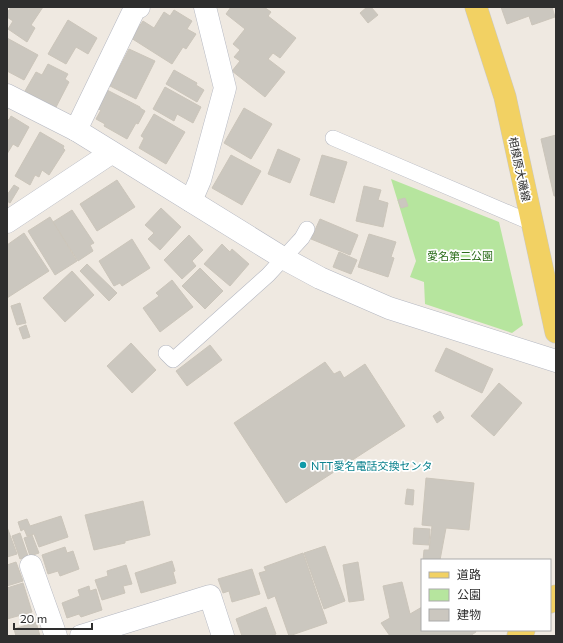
<svg xmlns="http://www.w3.org/2000/svg" width="563" height="643" viewBox="0 0 563 643" font-family="Commissioner,'Noto Sans JP',sans-serif">
<rect width="100%" height="100%" fill="#efe9e1"/>
<polygon fill="#b6e59e" points="391,179 499,222 523,325 512,333 425,304 424,282 410,277 416,261"/>
<g fill="#cbc7bf" stroke="#cbc5ba">
<polygon points="11,7 43,7 31,25 35,28 27,42 8,29 13,21 7,17 7,13"/>
<polygon points="231,7 264,7 271,12 268,16 296,38 280,58 273,53 268,59 285,72 265,97 232,71 240,61 234,57 240,50 233,44 245,29 226,14"/>
<polygon points="367,7 371,7 378,15 368,23 360,13"/>
<polygon points="501,7 552,7 555,17 532,25 529,16 507,24"/>
<polygon points="174,10 192,21 187,29 196,34 186,49 183,47 172,64 131,38 143,21 154,28 164,12 170,16"/>
<polygon points="68,20 97,38 88,54 76,47 66,64 48,54"/>
<polygon points="7,38 38,55 24,80 7,71"/>
<polygon points="129,49 155,61 136,99 110,86"/>
<polygon points="48,64 68,74 65,79 69,82 54,111 37,102 39,99 25,91 36,72 42,75"/>
<polygon points="174,70 197,83 196,85 204,90 197,102 166,84"/>
<polygon points="165,87 201,107 193,123 177,114 174,121 153,109"/>
<polygon points="107,90 140,107 140,108 145,111 138,124 136,123 127,139 104,126 105,124 96,119 101,110 98,109"/>
<polygon points="244,108 272,124 251,159 224,143"/>
<polygon points="154,114 185,132 166,164 139,148 144,138 141,136"/>
<polygon points="11,116 29,127 18,147 13,144 7,154 7,119 9,120"/>
<polygon points="40,132 64,146 63,148 65,150 49,175 42,170 39,177 35,175 30,185 15,176"/>
<polygon points="556,135 556,196 554,196 541,139"/>
<polygon points="278,149 300,159 290,183 268,174"/>
<polygon points="231,155 261,171 242,205 212,188"/>
<polygon points="322,155 347,162 334,203 310,195"/>
<polygon points="117,180 135,207 97,231 80,204"/>
<polygon points="14,185 19,188 10,203 7,201 7,195"/>
<polygon points="364,186 381,190 378,200 388,203 383,227 356,221"/>
<polygon points="405,198 408,206 401,208 398,200"/>
<polygon points="161,208 181,227 160,250 148,239 154,233 145,225"/>
<polygon points="72,210 94,243 90,245 93,251 78,261 53,222"/>
<polygon points="50,217 77,261 55,275 28,231"/>
<polygon points="320,219 358,235 350,255 311,239"/>
<polygon points="24,233 49,271 7,298 7,245"/>
<polygon points="369,234 396,242 391,257 394,258 388,277 358,267"/>
<polygon points="189,235 203,250 192,261 196,266 182,279 164,260"/>
<polygon points="132,239 150,268 122,286 120,283 114,286 99,261"/>
<polygon points="222,244 230,252 232,249 249,264 230,286 204,264"/>
<polygon points="339,252 357,260 351,274 333,267"/>
<polygon points="87,264 117,293 109,301 80,271"/>
<polygon points="200,268 223,291 205,309 182,286"/>
<polygon points="72,271 94,295 65,322 43,298"/>
<polygon points="172,280 193,307 160,332 143,308 159,296 156,293"/>
<polygon points="20,303 26,323 17,325 11,306"/>
<polygon points="26,325 30,337 23,339 19,328"/>
<polygon points="131,343 156,370 132,393 107,366"/>
<polygon points="210,345 222,360 187,386 176,371"/>
<polygon points="446,348 493,369 482,393 435,371"/>
<polygon points="325,362 334,374 340,371 344,378 365,364 405,426 286,503 234,423"/>
<polygon points="499,383 522,403 494,436 471,416"/>
<polygon points="440,411 444,418 437,423 433,416"/>
<polygon points="426,478 474,483 469,530 446,528 440,560 423,560 424,550 429,550 432,526 422,525"/>
<polygon points="407,489 414,490 413,505 405,504"/>
<polygon points="143,501 150,535 125,541 125,543 94,550 85,515"/>
<polygon points="61,516 68,537 39,547 34,534 27,536 24,529 21,531 18,522 27,519 30,526"/>
<polygon points="7,527 17,554 7,557"/>
<polygon points="414,528 430,529 429,545 413,544"/>
<polygon points="20,533 28,556 20,559 12,536"/>
<polygon points="32,535 39,553 30,556 24,538"/>
<polygon points="325,546 345,601 324,609 304,553"/>
<polygon points="65,547 67,553 73,551 79,569 60,576 58,571 48,574 42,555"/>
<polygon points="303,553 327,623 289,636 275,596 268,599 259,573 266,571 264,567"/>
<polygon points="172,561 175,571 173,572 176,583 141,593 135,573"/>
<polygon points="16,562 23,581 7,586 7,565"/>
<polygon points="358,562 364,600 349,602 343,565"/>
<polygon points="126,565 132,584 123,586 125,593 102,600 95,580 108,576 107,571"/>
<polygon points="252,569 260,594 232,602 229,591 223,593 218,579"/>
<polygon points="402,582 410,614 422,607 422,630 475,630 476,632 470,636 390,636 381,623 390,618 383,586"/>
<polygon points="23,583 32,612 7,619 7,588"/>
<polygon points="89,586 90,591 96,589 102,610 81,617 79,614 67,618 62,603 80,596 78,590"/>
<polygon points="266,607 276,634 271,636 242,636 236,619"/>
<polygon points="36,622 40,636 16,636 14,629"/>
</g>
<g fill="none" stroke-linecap="round" stroke-linejoin="round">
<g stroke="#b4b7c1" stroke-width="16">
<g id="service">
<polyline points="333,138 532,223"/>
<polyline points="166,353 173,360 268,275 302,238 307,229"/>
</g>
</g>
<g stroke="#b4b7c1" stroke-width="23">
<g id="minor">
<polyline points="7,95 76,130 283,258 320,278 389,308 556,361"/>
<polyline points="76,130 135,8 139,7"/>
<polyline points="191,201 200,180 225,88 205,7"/>
<polyline points="7,222 111,153"/>
<polyline points="31,566 56,636"/>
<polyline points="81,636 210,596 223,636"/>
</g>
</g>
<g stroke="#c9c9c9" stroke-width="23">
<g id="primary">
<polyline points="476,7 505,97 556,332"/>
<polyline points="550,602 556,596"/>
<polyline points="518,636 524,630"/>
</g>
</g>
<use href="#service" stroke="#fff" stroke-width="15"/>
<use href="#minor" stroke="#fff" stroke-width="22"/>
<use href="#primary" stroke="#f2d163" stroke-width="22"/>
</g>
<circle fill="#0f9aa8" stroke="#fff" stroke-width="1.5" cx="303" cy="465" r="4"/>
<g text-anchor="middle" dominant-baseline="central" stroke-width="3.5" stroke-linejoin="round" paint-order="stroke">
<g font-size="11" fill="#2e2e2e" stroke="#fff">
<text transform="translate(520 169) rotate(78)">相模原大磯線</text>
</g>
<g font-size="11" fill="#2c6e1b" stroke="#fff">
<text x="460" y="255">愛名第二公園</text>
</g>
<g font-size="11" fill="#0d838f" stroke="#fff" text-anchor="start">
<text x="311" y="465">NTT愛名電話交換センタ</text>
</g>
</g>
<rect width="563" height="643" fill="none" stroke="#2e2e2e" stroke-width="16"/>
<rect x="421" y="559" width="130" height="72" fill="#ffffff" stroke="#ababab"/>
<rect x="429" y="572" width="20" height="6" fill="#f2d163" stroke="#ababab"/>
<text x="457" y="579" font-size="12" fill="#2e2e2e">道路</text>
<rect x="429" y="589" width="20" height="12" fill="#b6e59e" stroke="#ababab"/>
<text x="457" y="599" font-size="12" fill="#2e2e2e">公園</text>
<rect x="429" y="609" width="20" height="12" fill="#cbc7bf" stroke="#ababab"/>
<text x="457" y="619" font-size="12" fill="#2e2e2e">建物</text>
<path d="M14 623v6h78v-6" fill="none" stroke="#2e2e2e" stroke-width="2"/>
<text x="20" y="623" font-size="12" fill="#2e2e2e" stroke="#ffffff" stroke-width="3" paint-order="stroke">20 m</text>
</svg>
